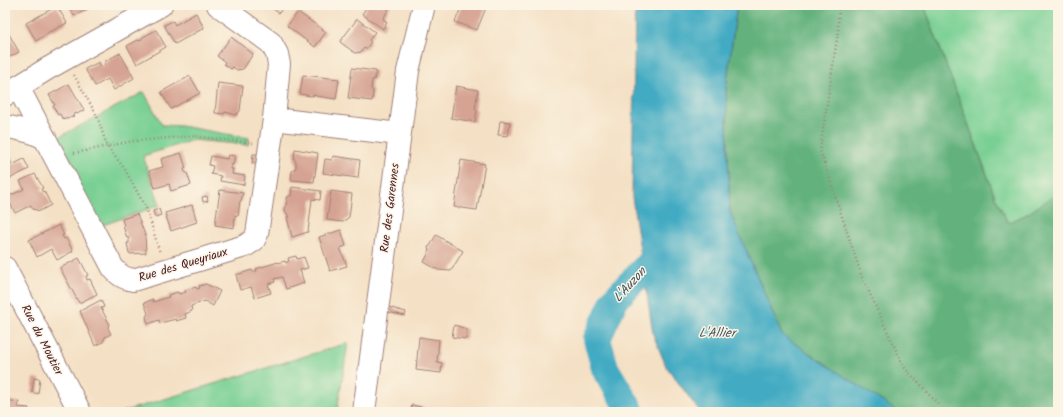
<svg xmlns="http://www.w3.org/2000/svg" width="1063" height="417" viewBox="0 0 1063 417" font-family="Kalam,sans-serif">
<rect width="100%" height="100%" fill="#fcf5e5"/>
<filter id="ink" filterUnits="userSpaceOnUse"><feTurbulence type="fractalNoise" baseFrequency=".025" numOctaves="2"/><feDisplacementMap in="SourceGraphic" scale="8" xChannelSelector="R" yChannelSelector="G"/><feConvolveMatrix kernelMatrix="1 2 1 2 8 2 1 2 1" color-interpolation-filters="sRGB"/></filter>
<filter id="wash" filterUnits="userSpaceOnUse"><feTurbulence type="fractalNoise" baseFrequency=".012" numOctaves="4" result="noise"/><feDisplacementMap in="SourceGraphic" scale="16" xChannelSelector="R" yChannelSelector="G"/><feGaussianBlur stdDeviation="0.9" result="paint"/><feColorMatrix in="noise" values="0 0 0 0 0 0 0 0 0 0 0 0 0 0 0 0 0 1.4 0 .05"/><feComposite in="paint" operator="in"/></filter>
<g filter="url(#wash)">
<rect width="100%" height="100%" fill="#f4e0c4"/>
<g fill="#7ad094" stroke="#627860">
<polygon points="924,5 1058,5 1058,193 1029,213 1008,224 996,199"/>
<polygon points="144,92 162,125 181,126 249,138 248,145 193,140 143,156 160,205 100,226 55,139"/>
<polygon points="348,343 337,412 122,412"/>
</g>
<polygon fill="#63b27e" stroke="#566854" points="737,5 924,5 996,199 1008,223 1029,213 1058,193 1058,412 898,412 782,335 730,212 726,88"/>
<polygon fill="#43abc3" stroke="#466577" points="635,5 737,5 726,88 730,212 782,335 898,412 700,412 666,366 653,334 632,197"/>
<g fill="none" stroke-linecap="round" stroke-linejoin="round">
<polyline stroke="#43abc3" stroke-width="28" points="631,412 605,368 597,339 615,299 671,242"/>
</g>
<g id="blocks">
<g fill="#d6a392">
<polygon points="68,5 96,5 74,16"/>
<polygon points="275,5 285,5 279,13 273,9"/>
<polygon points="368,5 391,5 383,19 387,22 383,29 362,14"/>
<polygon points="462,5 487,5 477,30 455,22"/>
<polygon points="57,6 67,23 52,31 50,31 47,34 36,41 26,23"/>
<polygon points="298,12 326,32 315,47 287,26"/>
<polygon points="196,13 204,28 175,44 164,25 173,21 175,25"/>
<polygon points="357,19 375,32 369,40 371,42 366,49 364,48 361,52 355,53 340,42"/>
<polygon points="5,27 19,52 8,58 6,55 5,56"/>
<polygon points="156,30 166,47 137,64 127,46 138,40 140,41 143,37"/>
<polygon points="231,37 253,54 243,69 237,70 233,67 231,69 224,64 225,62 217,56"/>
<polygon points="120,53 134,78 114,90 108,79 95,86 85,69 99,62 101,67 106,64 104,62"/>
<polygon points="352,68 376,71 374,80 372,80 371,88 373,92 372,101 348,98"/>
<polygon points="303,75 339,79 336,99 316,96 315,95 311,96 300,94"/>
<polygon points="190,76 200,93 171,109 161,92"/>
<polygon points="218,83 243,86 240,111 236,115 225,112 224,114 215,113"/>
<polygon points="69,84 84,110 77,114 76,113 73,115 74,116 67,119 62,118 60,114 58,115 53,106 55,105 49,95"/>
<polygon points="456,86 478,90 475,109 477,110 475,122 451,118"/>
<polygon points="500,121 510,122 508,136 498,135"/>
<polygon points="295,149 318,153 314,182 291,180 292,171 296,168 296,162 294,159"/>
<polygon points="5,153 8,154 12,165 24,159 29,169 5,181"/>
<polygon points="181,153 186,168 184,169 185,172 187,173 191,185 171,191 169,184 155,188 149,171 163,167 161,159"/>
<polygon points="253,154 258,154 257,163 252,163"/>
<polygon points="228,155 235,156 233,165 231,164 231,169 233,169 232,174 245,176 244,185 220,181 221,176 211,174 213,166 209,165 211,156 227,159"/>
<polygon points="333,156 360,160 358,178 323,173 325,159 332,160"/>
<polygon points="461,160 485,164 477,210 454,207"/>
<polygon points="35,174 43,188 41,189 43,192 44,191 51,205 40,211 33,209 31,205 15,213 7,197 24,189 20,181"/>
<polygon points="292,187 321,191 320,200 312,199 308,232 292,237 287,217 289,217 285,210 288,196 291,196"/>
<polygon points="220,190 243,193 241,201 240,201 238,216 235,215 234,228 215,225"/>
<polygon points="331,191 352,194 349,217 343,222 327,220"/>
<polygon points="207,196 208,201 203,202 202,197"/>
<polygon points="192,205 197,222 171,231 165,213"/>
<polygon points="159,209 161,215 155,217 153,211"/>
<polygon points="137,214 145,235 146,253 131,254 129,253 127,243 129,243 129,238 127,238 123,226 124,226 122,219"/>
<polygon points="59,225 64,235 62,235 64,239 66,238 73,251 57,260 51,249 37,257 29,240"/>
<polygon points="341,230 346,246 340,248 347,266 330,271 319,237"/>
<polygon points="436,235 463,251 451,271 438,270 424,262 429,252 428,247 430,246"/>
<polygon points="296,256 297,259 304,257 308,268 300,270 304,283 286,289 282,277 274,279 275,282 268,284 271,293 255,298 251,287 240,290 236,275 252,270 253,272 257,271 256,269 278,262 278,263 285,261 286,263 289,261 288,258"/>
<polygon points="79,258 88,275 86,276 87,280 90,279 97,294 79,303 60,268"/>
<polygon points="206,284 220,291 213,306 205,301 191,306 192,311 185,314 186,318 176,321 176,319 160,323 159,320 148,324 146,317 148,313 144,303 153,299 153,302 169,297 168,295 178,292 179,294 186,292 185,290 196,287 197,289 200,288 199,286"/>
<polygon points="101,300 104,307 101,308 109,323 108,328 111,334 105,337 103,342 95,346 80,311"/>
<polygon points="388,307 406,312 405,316 388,312"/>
<polygon points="454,325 467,329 466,339 452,337"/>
<polygon points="419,337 439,340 437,362 442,363 441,373 416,370"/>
<polygon points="34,378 40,379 38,394 32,392"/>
<polygon points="5,400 19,402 18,407 29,408 28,412 5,412"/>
<polygon points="412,405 425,408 424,412 410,412"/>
</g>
</g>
</g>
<g filter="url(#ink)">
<use href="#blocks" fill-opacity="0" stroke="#9f8078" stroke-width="1"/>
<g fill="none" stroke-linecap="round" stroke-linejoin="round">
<g stroke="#9f8078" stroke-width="24">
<g id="minor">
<polyline points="218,5 271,43 277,54 279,64 274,119 399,134"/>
<path d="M18,87L113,268C119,275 123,278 133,280L245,246L254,240L257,234L274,119"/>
<polyline points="5,95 47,69 161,5"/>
<polyline points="5,126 31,132 45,138"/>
<polyline points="5,268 80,412"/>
<polyline points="364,412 408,71 424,5"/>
</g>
</g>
<g stroke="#9f8078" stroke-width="2.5" stroke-dasharray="1 3" stroke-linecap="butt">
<polyline points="839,5 838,32 820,150 862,277 904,367 946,412"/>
<polyline points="74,75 97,116 107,146 124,168 147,210 160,253"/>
<polyline points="74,153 133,141 194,136 253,143"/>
</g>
<use href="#minor" stroke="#fff" stroke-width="22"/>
</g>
</g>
<g text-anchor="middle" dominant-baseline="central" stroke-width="3" stroke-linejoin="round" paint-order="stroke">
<g font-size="12" fill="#4a1f2b" stroke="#fcf5e5">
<text transform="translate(390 208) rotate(-83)">Rue des Garennes</text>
<text transform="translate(183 265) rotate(-17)">Rue des Queyriaux</text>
<text transform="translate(42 340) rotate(63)">Rue du Moutier</text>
</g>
<g font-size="13" font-style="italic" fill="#475768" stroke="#fcf5e5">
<text transform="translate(630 285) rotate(-48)">L'Auzon</text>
<text x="717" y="333">L'Allier</text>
</g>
</g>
<rect width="1063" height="417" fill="none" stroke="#fcf5e5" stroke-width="20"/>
</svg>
